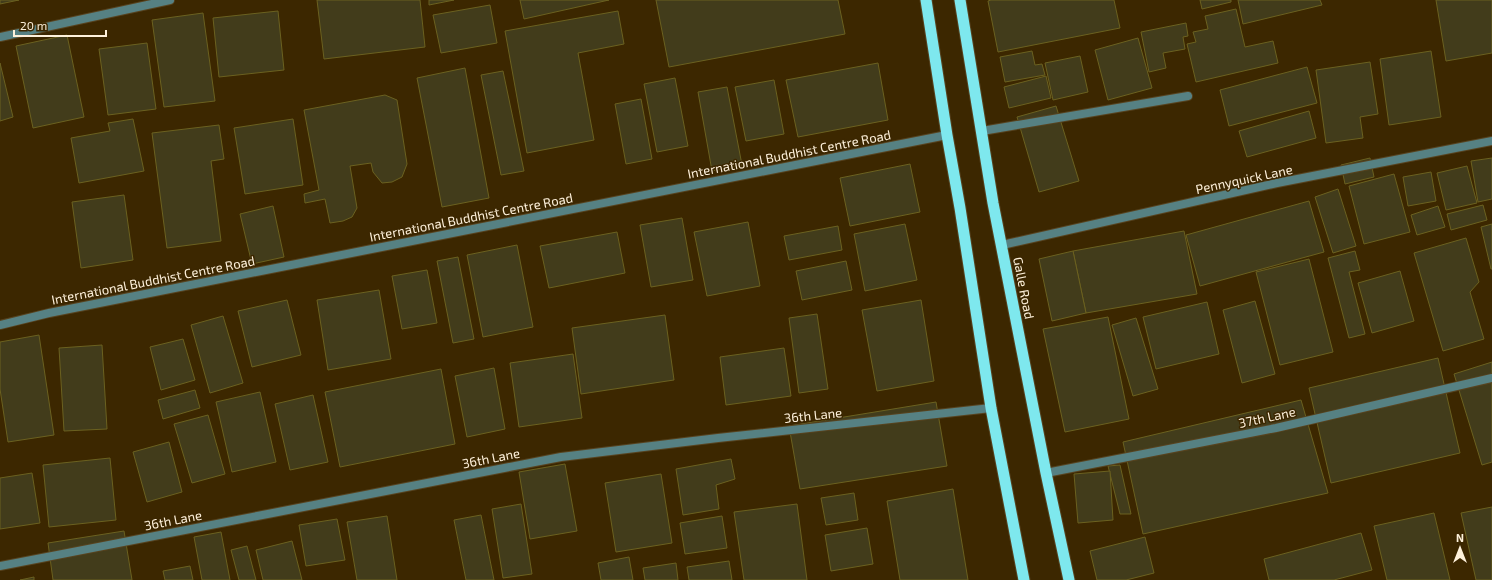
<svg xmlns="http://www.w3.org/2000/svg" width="1492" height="580" viewBox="0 0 1492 580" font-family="'Exo 2',sans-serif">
<rect width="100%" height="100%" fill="#3c2700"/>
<g fill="#423c1b" stroke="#6b6120">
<polygon points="0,0 19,0 0,4"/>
<polygon points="317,0 420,0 425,47 324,59"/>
<polygon points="429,0 454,0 429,5"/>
<polygon points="520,0 609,0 524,19"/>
<polygon points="656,0 838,0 845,34 669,67"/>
<polygon points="991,0 1114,0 1120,28 998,52 988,1"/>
<polygon points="1200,0 1231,0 1231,2 1202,9"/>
<polygon points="1238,0 1320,0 1322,5 1243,24"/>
<polygon points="1436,0 1492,0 1492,53 1446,61"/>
<polygon points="490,5 497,43 441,53 433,15"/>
<polygon points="1236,9 1245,47 1273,41 1278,63 1196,82 1187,44 1196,42 1193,32 1208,29 1205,16"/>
<polygon points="278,11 284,70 219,77 213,18"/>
<polygon points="618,11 624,44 578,53 594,140 527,153 505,31"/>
<polygon points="203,13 215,101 164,107 152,20"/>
<polygon points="1186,23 1188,36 1183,37 1185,49 1163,53 1166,68 1149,72 1141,32"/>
<polygon points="67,35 84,117 33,128 16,46"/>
<polygon points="1138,38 1152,88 1108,100 1095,50"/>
<polygon points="147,43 156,109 108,115 99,49"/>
<polygon points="1032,51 1035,65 1042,64 1045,75 1005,82 1000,57"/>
<polygon points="1431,51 1441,117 1389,125 1380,59"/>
<polygon points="1080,56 1088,92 1053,100 1045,63"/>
<polygon points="1370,62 1378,114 1360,117 1363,138 1326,143 1316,70"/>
<polygon points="0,63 13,117 0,121"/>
<polygon points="878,63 888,120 798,137 786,80"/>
<polygon points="1307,67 1317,103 1229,126 1220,90"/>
<polygon points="465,68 489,198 442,207 417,78"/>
<polygon points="503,71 524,171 501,175 481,75"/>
<polygon points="1046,76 1051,98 1009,108 1004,87"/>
<polygon points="675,78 688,146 657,152 644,84"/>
<polygon points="774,80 784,134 746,141 735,87"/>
<polygon points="727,87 742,165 712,171 698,92"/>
<polygon points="385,95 397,100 407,164 402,177 392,182 382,183 373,172 371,163 350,166 357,208 352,217 343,221 330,223 325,199 305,203 304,194 319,190 304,110"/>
<polygon points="641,99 652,159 626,164 615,104"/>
<polygon points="1056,106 1079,181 1039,192 1017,117"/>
<polygon points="1309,111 1316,138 1247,157 1239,131"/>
<polygon points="133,119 144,171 79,183 71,138 110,131 108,123"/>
<polygon points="293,119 303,185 245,194 234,128"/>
<polygon points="219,125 224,159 211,161 221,241 167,248 152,133"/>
<polygon points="1370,158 1374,177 1345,184 1341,165"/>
<polygon points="1492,158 1492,199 1478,202 1471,161"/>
<polygon points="910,164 920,212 850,226 840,178"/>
<polygon points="1467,166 1477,203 1446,210 1437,173"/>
<polygon points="1431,172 1436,201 1408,206 1403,177"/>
<polygon points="1394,174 1410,232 1364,244 1349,186"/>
<polygon points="1338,189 1356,246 1333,253 1315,197"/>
<polygon points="124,195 133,260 81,268 72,202"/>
<polygon points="1309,201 1324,252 1200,286 1186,235"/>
<polygon points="1483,205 1487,220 1451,230 1447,214"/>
<polygon points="273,206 284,257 252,264 240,214"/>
<polygon points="1438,206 1445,227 1417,235 1411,215"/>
<polygon points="682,218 693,280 651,287 640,225"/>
<polygon points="748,222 760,286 707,296 694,232"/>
<polygon points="905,224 917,280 865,291 854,234"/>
<polygon points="1492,224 1492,269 1491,269 1481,227"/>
<polygon points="838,226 842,250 789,260 784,236"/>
<polygon points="1184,231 1197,294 1086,313 1073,251"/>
<polygon points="617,232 625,273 549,288 540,246"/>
<polygon points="1466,238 1479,282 1470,292 1484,339 1443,351 1414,253"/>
<polygon points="517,245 533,327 483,337 467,255"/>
<polygon points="1073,251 1086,313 1052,321 1039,259"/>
<polygon points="1355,251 1360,270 1349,272 1365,334 1349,338 1328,258"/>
<polygon points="458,257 474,339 453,343 437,261"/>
<polygon points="1309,259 1333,352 1280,365 1256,272"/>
<polygon points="846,261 852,290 802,300 796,271"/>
<polygon points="427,270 437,323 402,329 392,276"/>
<polygon points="1400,271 1414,321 1372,333 1358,283"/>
<polygon points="379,290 391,359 328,370 317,300"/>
<polygon points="287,300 301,355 252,367 238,311"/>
<polygon points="921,300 934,381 877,391 862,310"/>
<polygon points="1255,301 1275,374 1242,383 1223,310"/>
<polygon points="1207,302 1219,354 1156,369 1143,317"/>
<polygon points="817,314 828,389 799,393 789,318"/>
<polygon points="665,315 674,380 581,394 572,328"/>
<polygon points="223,316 243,383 210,393 191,325"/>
<polygon points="1108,317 1129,419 1065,432 1043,329"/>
<polygon points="1136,318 1158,389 1133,396 1112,325"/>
<polygon points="39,335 54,435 8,442 0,389 0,342"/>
<polygon points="183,339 195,380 161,390 150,347"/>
<polygon points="102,345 107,429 64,431 59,348"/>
<polygon points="784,348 791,396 726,405 720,357"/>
<polygon points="573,354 582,418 519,427 510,363"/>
<polygon points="1438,358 1460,453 1331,483 1309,388"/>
<polygon points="1492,362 1492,462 1482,465 1454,374"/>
<polygon points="494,368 505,429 467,437 455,376"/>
<polygon points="441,369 455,444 340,467 325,392"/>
<polygon points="195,390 200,408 163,419 158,400"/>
<polygon points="260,392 276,462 232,472 216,402"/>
<polygon points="313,395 328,462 290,470 275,404"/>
<polygon points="1301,400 1328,493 1143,534 1123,442"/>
<polygon points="936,402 947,466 800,489 789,426"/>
<polygon points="208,415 225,474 192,483 174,424"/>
<polygon points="169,442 182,492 147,502 133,452"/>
<polygon points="110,458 116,520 49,527 43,465"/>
<polygon points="731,459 735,479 716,485 719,509 683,515 676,469"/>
<polygon points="565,464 577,531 530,539 519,472"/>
<polygon points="1120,465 1131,514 1120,514 1108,466"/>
<polygon points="1110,471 1113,520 1078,523 1074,474"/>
<polygon points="32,473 40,523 0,529 0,478"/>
<polygon points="661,474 672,543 616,552 605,483"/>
<polygon points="953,489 968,580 900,580 887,501"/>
<polygon points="854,493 858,520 826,525 821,498"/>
<polygon points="521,504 532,574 503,578 492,509"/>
<polygon points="797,504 807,580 744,580 734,512"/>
<polygon points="1492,507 1492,580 1476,580 1461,513"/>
<polygon points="1434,513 1450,580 1387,580 1374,526"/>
<polygon points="481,515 494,580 466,580 454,520"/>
<polygon points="387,516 397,580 357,580 347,522"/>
<polygon points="722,516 727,548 685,554 680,523"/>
<polygon points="337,519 345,560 306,566 299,525"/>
<polygon points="867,528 873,564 831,571 825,535"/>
<polygon points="124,531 132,580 53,580 48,543"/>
<polygon points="221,532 230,580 202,580 194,537"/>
<polygon points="1361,533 1372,570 1334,580 1269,580 1264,559"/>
<polygon points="1145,537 1154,573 1126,580 1097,580 1090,551"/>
<polygon points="292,541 302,580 263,580 256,550"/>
<polygon points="247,546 256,580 239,580 231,550"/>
<polygon points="629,557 633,580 601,580 598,563"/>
<polygon points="729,561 732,580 689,580 687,567"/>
<polygon points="676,563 678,580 645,580 643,568"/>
<polygon points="190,566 193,580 165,580 163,571"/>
<polygon points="34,577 34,580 20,580"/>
</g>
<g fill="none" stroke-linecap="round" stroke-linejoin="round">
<g stroke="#57431f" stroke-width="10">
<g id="minor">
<polyline points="0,37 170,0"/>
<polyline points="982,131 1188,96"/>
<polyline points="1002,245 1277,183 1492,141"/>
<polyline points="0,325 49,313 947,135"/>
<polyline points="1046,473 1276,428 1492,378"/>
<polyline points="0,566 561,457 718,438 991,408"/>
</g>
</g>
<g stroke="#57431f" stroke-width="13">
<g id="trunk">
<polyline points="926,0 947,135 960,208 991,408 1024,580"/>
<polyline points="960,0 993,203 1046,473 1069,580"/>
</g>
</g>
<use href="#minor" stroke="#568183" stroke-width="8"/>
<use href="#trunk" stroke="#7ee8ee" stroke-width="11"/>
</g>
<g text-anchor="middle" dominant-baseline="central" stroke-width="3" stroke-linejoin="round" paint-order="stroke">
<g font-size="13" fill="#fef1db" stroke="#3c2700">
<text transform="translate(789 154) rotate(-11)">International Buddhist Centre Road</text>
<text transform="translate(1244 179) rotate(-12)">Pennyquick Lane</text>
<text transform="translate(471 217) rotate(-11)">International Buddhist Centre Road</text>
<text transform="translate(153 280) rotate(-11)">International Buddhist Centre Road</text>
<text transform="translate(1024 288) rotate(79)">Galle Road</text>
<text transform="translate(813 415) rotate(-6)">36th Lane</text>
<text transform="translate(1267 417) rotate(-12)">37th Lane</text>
<text transform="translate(491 458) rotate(-11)">36th Lane</text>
<text transform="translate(173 520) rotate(-11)">36th Lane</text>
</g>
</g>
<g transform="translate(1460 548)" stroke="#3c2700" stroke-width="3" paint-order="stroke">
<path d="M0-3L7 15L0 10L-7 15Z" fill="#fef1db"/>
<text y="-6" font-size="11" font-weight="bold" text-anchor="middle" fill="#fef1db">N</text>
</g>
<path d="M14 30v6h92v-6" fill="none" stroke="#fef1db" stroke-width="2"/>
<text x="20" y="30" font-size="12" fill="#fef1db" stroke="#3c2700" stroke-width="3" paint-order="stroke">20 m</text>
</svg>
